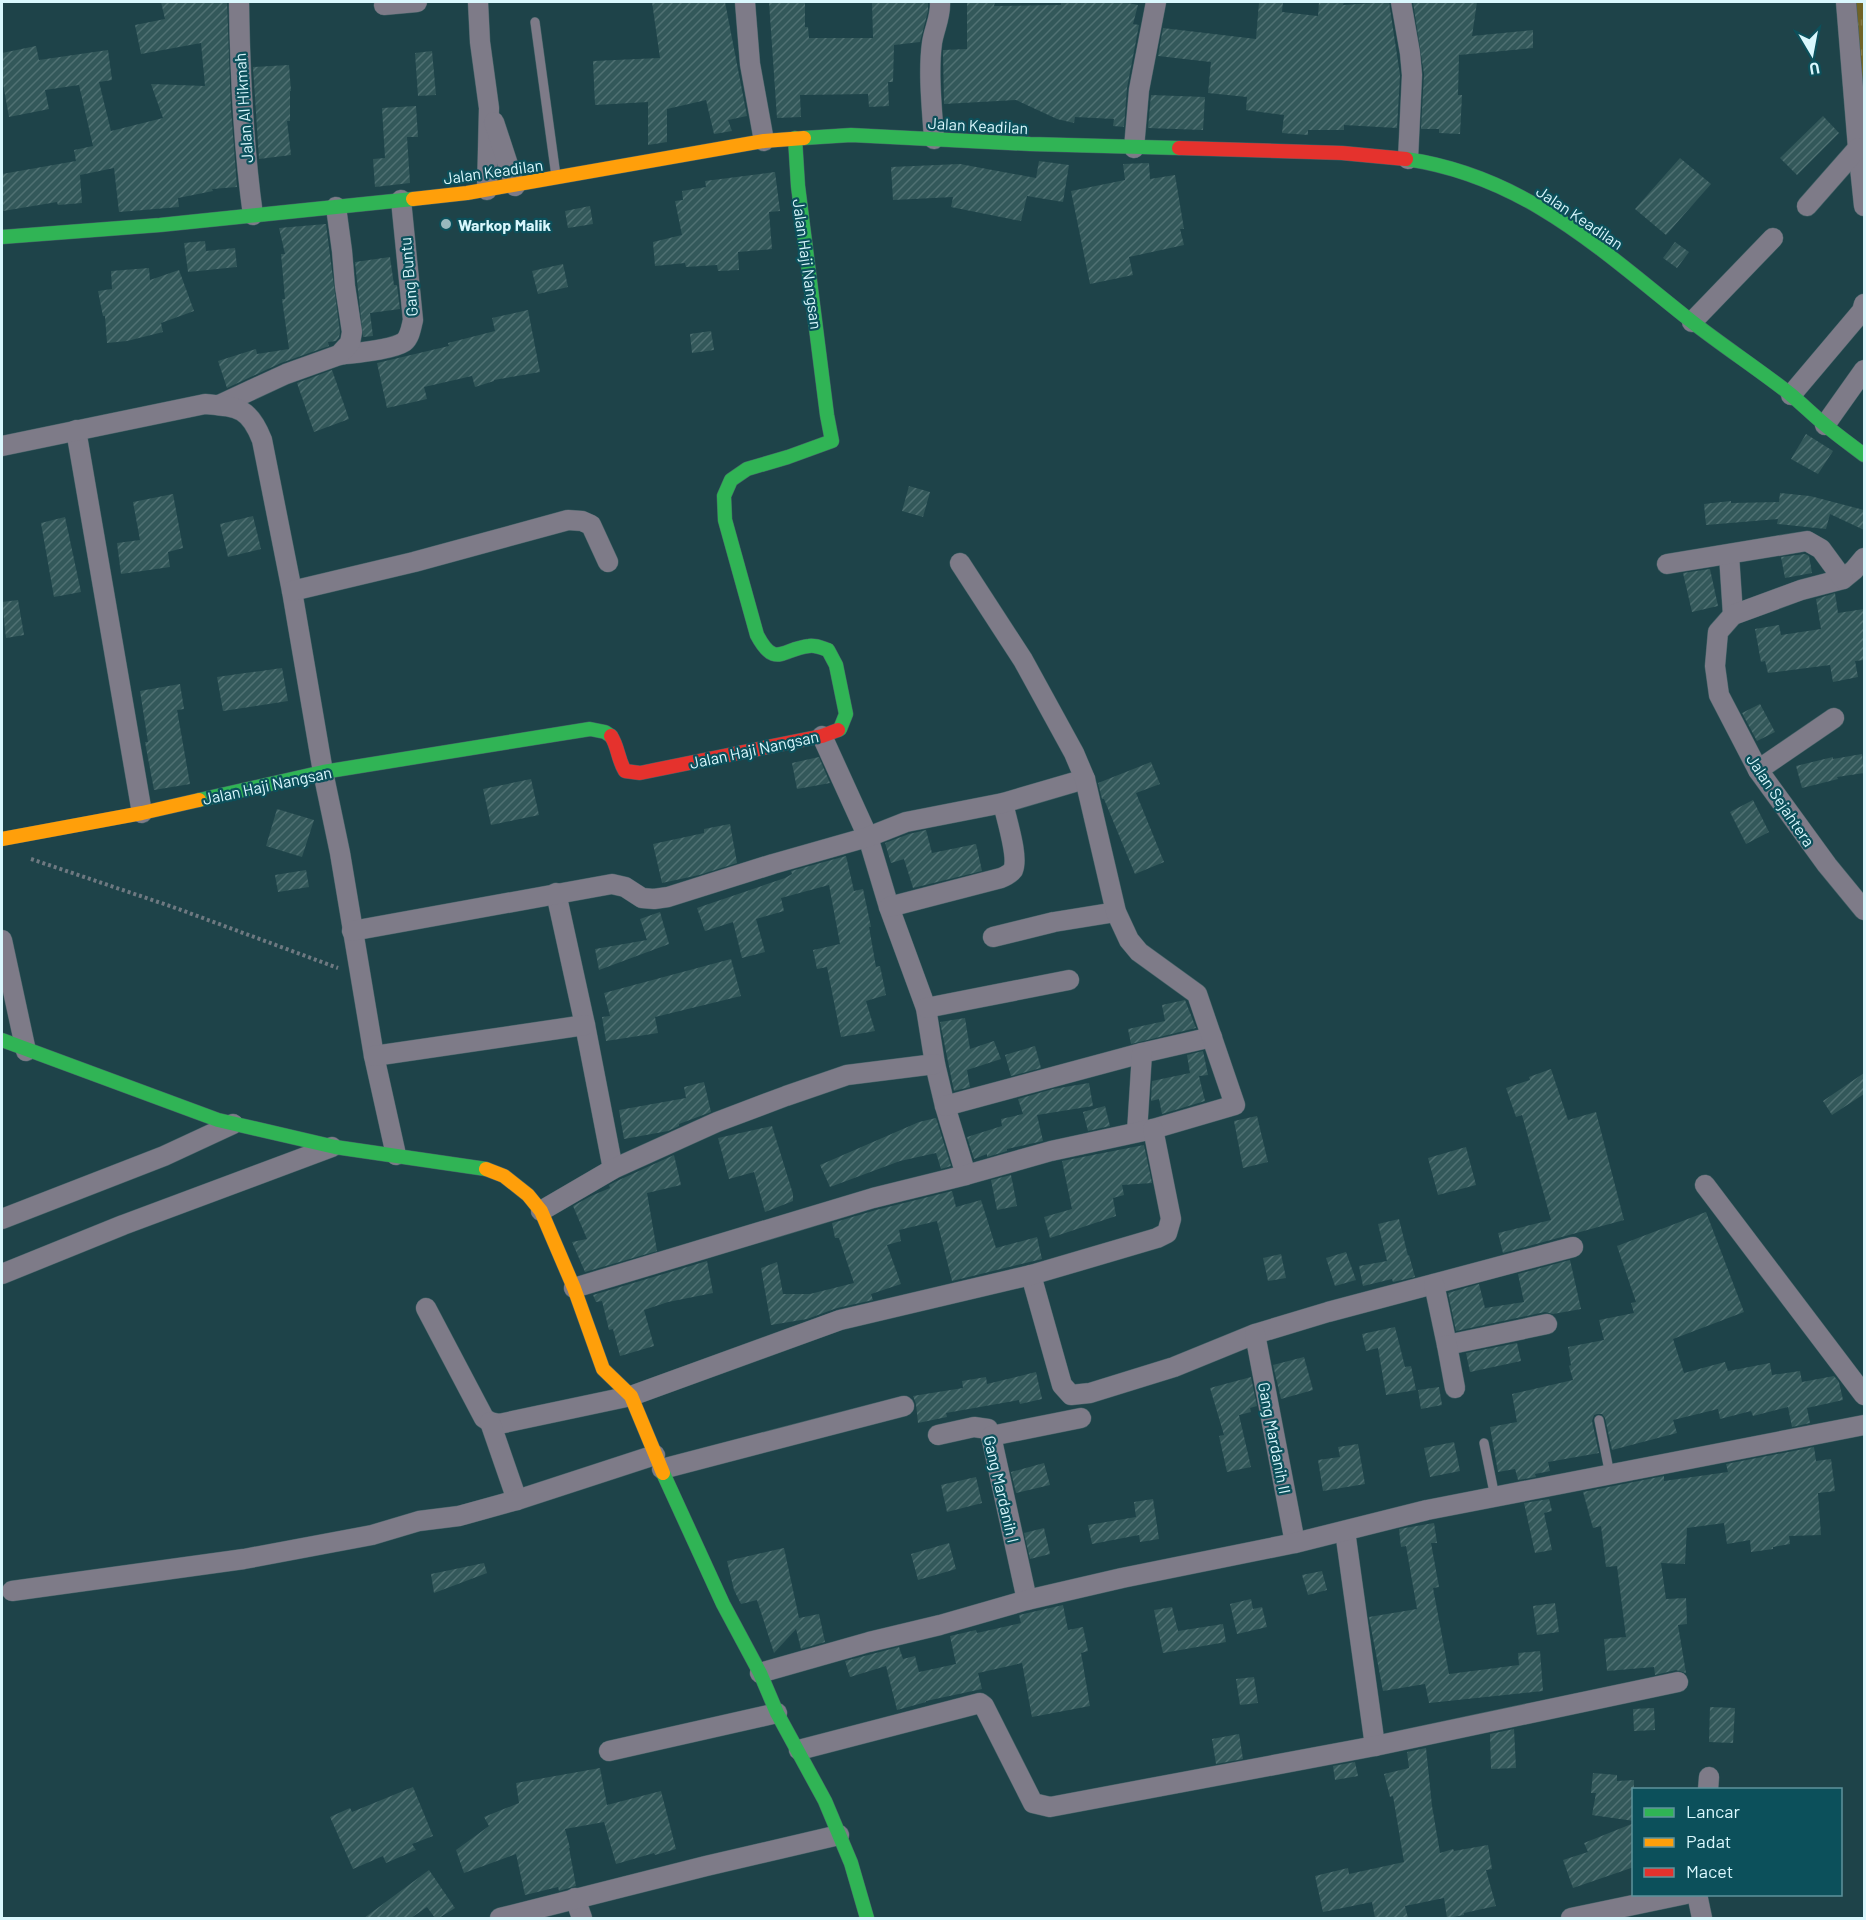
<svg xmlns="http://www.w3.org/2000/svg" width="1866" height="1920" viewBox="0 0 1866 1920" font-family="Barlow,sans-serif">
<defs>
<pattern id="grass-tufts" width="24" height="20" patternUnits="userSpaceOnUse" patternTransform="scale(1.5)"><rect width="24" height="20" fill="#706326"/><path d="M3 7l-1-3M5 7V3M7 7l1-3M15 17l-1-3M17 17v-4M19 17l1-3" fill="none" stroke="#847a46"/></pattern>
<pattern id="building-hatch" width="6" height="6" patternUnits="userSpaceOnUse" patternTransform="scale(1.5)"><rect width="6" height="6" fill="#33585a"/><path d="M-1 1l2-2M0 6l6-6M5 7l2-2" fill="none" stroke="#507173"/></pattern>
</defs>
<rect width="100%" height="100%" fill="#1e4349"/>
<polygon fill="url(#grass-tufts)" points="1850,2 1864,2 1864,156"/>
<g fill="url(#building-hatch)">
<polygon points="161,2 227,2 231,109 237,187 212,189 213,191 178,198 179,207 119,212 114,168 80,175 82,203 58,205 57,202 3,211 2,174 76,161 74,150 93,146 79,85 45,90 49,109 9,117 2,78 2,53 36,46 39,60 108,50 112,80 99,82 111,131 163,118 151,84 205,86 201,43 141,54 135,25 165,19"/>
<polygon points="652,2 725,2 747,116 728,120 732,131 714,134 706,100 667,109 667,142 648,145 648,102 595,105 593,61 660,58"/>
<polygon points="769,2 805,2 805,27 808,27 809,38 873,38 872,2 928,2 928,11 920,42 894,45 893,82 888,82 889,106 869,107 868,94 800,95 801,117 777,118"/>
<polygon points="967,2 995,2 994,6 1061,5 1061,2 1123,2 1138,5 1133,24 1139,25 1127,88 1124,127 1113,126 1114,119 1075,117 1074,123 1057,119 1016,100 944,104 943,50 967,49"/>
<polygon points="1259,2 1283,2 1282,12 1318,16 1319,2 1344,2 1343,5 1389,2 1400,75 1397,128 1344,125 1344,130 1308,130 1308,135 1282,133 1284,115 1246,110 1247,97 1208,93 1211,62 1158,56 1163,28 1256,39"/>
<polygon points="1413,2 1477,2 1472,36 1533,30 1533,48 1459,55 1458,95 1462,95 1460,134 1439,133 1439,129 1421,129 1424,74"/>
<polygon points="432,51 436,95 418,96 415,53"/>
<polygon points="289,65 291,91 290,91 290,121 287,121 291,155 259,159 253,67"/>
<polygon points="1151,95 1205,97 1203,130 1148,128"/>
<polygon points="416,106 418,137 407,137 410,183 375,187 373,159 385,158 382,108"/>
<polygon points="1823,116 1839,133 1797,175 1780,158"/>
<polygon points="1680,158 1711,184 1666,235 1635,209"/>
<polygon points="1039,161 1069,165 1063,202 1027,196 1021,221 951,207 953,197 893,200 891,167 960,164 1036,178"/>
<polygon points="1149,163 1150,179 1175,175 1184,229 1180,229 1184,245 1129,257 1133,275 1090,284 1071,191 1125,180 1123,164"/>
<polygon points="775,172 780,211 769,212 772,249 738,252 739,270 718,271 717,265 686,267 685,263 655,266 653,242 682,235 675,201 683,200 682,191 706,187 705,181"/>
<polygon points="590,206 593,224 568,228 565,211"/>
<polygon points="326,224 340,332 339,337 336,341 328,342 329,346 281,363 227,388 218,361 256,349 257,354 289,349 282,299 285,299 281,254 285,254 279,228"/>
<polygon points="205,241 206,251 235,248 237,267 188,272 184,243"/>
<polygon points="1675,242 1689,252 1677,268 1663,258"/>
<polygon points="390,257 394,285 397,285 400,309 370,313 373,336 363,337 355,262"/>
<polygon points="563,264 568,287 538,294 532,271"/>
<polygon points="149,268 150,280 179,270 194,311 161,323 163,332 127,341 107,343 105,316 103,316 98,291 112,289 111,271"/>
<polygon points="528,310 540,372 494,380 494,381 475,387 472,376 424,387 427,399 387,408 377,363 449,346 448,343 495,331 492,318"/>
<polygon points="711,331 714,350 692,353 690,334"/>
<polygon points="332,370 349,419 314,432 297,383"/>
<polygon points="1806,434 1833,451 1818,474 1791,459"/>
<polygon points="909,486 930,492 923,517 902,511"/>
<polygon points="1780,493 1810,496 1864,510 1864,530 1830,514 1826,529 1777,524 1778,519 1706,525 1704,504 1731,501 1731,503 1779,502"/>
<polygon points="173,494 183,548 168,552 170,567 121,574 117,543 140,540 133,502"/>
<polygon points="253,516 261,549 228,557 220,524"/>
<polygon points="65,517 81,592 54,597 41,523"/>
<polygon points="1805,554 1809,556 1812,573 1785,578 1781,557"/>
<polygon points="1710,569 1718,606 1692,612 1683,573"/>
<polygon points="1835,593 1838,613 1864,609 1864,660 1855,661 1858,677 1833,682 1830,665 1768,673 1765,661 1761,662 1755,629 1779,625 1781,635 1821,629 1816,599"/>
<polygon points="18,600 24,635 6,638 2,602"/>
<polygon points="282,668 288,701 223,711 217,677"/>
<polygon points="180,684 184,709 177,710 190,784 154,790 145,742 148,742 140,691"/>
<polygon points="1760,704 1775,732 1757,741 1742,713"/>
<polygon points="1862,754 1864,773 1837,777 1838,779 1802,788 1796,766 1833,757 1833,759"/>
<polygon points="819,757 830,783 797,789 792,763"/>
<polygon points="1151,762 1160,784 1136,793 1164,862 1135,874 1104,799 1102,799 1098,783"/>
<polygon points="531,779 539,815 491,825 483,789"/>
<polygon points="1753,800 1769,832 1746,844 1730,812"/>
<polygon points="277,809 314,820 302,857 266,846"/>
<polygon points="730,824 737,863 699,875 662,883 653,844 704,833 704,829"/>
<polygon points="926,830 932,853 976,844 982,871 913,888 904,859 891,863 885,843 909,834"/>
<polygon points="846,856 854,891 863,889 871,927 869,927 876,967 880,966 886,995 866,1001 875,1031 841,1037 827,967 817,969 813,950 840,944 829,885 781,898 784,911 756,919 765,952 742,958 733,922 705,931 697,908 785,878 792,874 791,871"/>
<polygon points="306,870 309,887 278,892 275,875"/>
<polygon points="660,912 669,944 599,970 595,949 647,940 640,919"/>
<polygon points="731,959 741,996 655,1017 658,1033 606,1041 602,1017 610,1016 604,993"/>
<polygon points="1185,1000 1196,1028 1131,1044 1128,1029 1165,1021 1162,1005"/>
<polygon points="965,1018 970,1049 994,1041 1001,1059 967,1070 970,1087 954,1091 940,1022"/>
<polygon points="1035,1046 1041,1068 1011,1076 1005,1055"/>
<polygon points="1203,1051 1208,1075 1199,1076 1205,1101 1162,1114 1159,1099 1151,1101 1152,1081 1190,1073 1187,1055"/>
<polygon points="1551,1069 1568,1120 1596,1112 1624,1220 1503,1253 1498,1233 1551,1220 1522,1115 1516,1117 1506,1088 1530,1080 1529,1077"/>
<polygon points="1864,1073 1864,1094 1832,1115 1823,1101"/>
<polygon points="704,1082 711,1112 679,1124 679,1126 668,1131 624,1139 619,1110 686,1098 684,1087"/>
<polygon points="1089,1083 1093,1106 1037,1115 1043,1141 1007,1149 1007,1151 987,1157 987,1154 974,1159 967,1137 1002,1126 1001,1119 1023,1114 1018,1099 1053,1089"/>
<polygon points="1105,1106 1110,1126 1088,1131 1083,1112"/>
<polygon points="1257,1116 1268,1162 1243,1168 1234,1121"/>
<polygon points="936,1118 951,1166 941,1169 936,1153 900,1161 830,1187 820,1165 919,1122"/>
<polygon points="772,1126 793,1194 793,1201 765,1212 754,1172 729,1179 718,1138"/>
<polygon points="1144,1145 1152,1183 1122,1185 1124,1195 1113,1198 1116,1216 1050,1238 1044,1217 1072,1209 1062,1161"/>
<polygon points="1466,1147 1476,1185 1438,1195 1428,1158"/>
<polygon points="674,1155 681,1185 647,1193 657,1251 585,1272 572,1242 587,1239 573,1206 591,1196 610,1188 609,1185 619,1180"/>
<polygon points="1011,1175 1017,1206 997,1210 991,1180"/>
<polygon points="952,1191 956,1207 981,1200 996,1248 1037,1237 1042,1259 952,1281 937,1221 899,1230 901,1241 887,1245 901,1284 871,1294 873,1300 837,1308 807,1319 771,1325 761,1268 777,1262 783,1294 810,1294 854,1283 839,1238 835,1238 832,1223 876,1210"/>
<polygon points="1706,1212 1744,1312 1673,1339 1684,1373 1725,1362 1728,1371 1770,1363 1772,1375 1800,1371 1802,1382 1834,1376 1839,1382 1843,1400 1807,1408 1810,1423 1792,1427 1788,1407 1753,1416 1751,1411 1720,1419 1718,1409 1673,1420 1677,1433 1612,1450 1605,1418 1602,1414 1597,1414 1594,1415 1592,1421 1599,1453 1548,1462 1550,1471 1535,1474 1536,1477 1518,1480 1515,1469 1498,1472 1490,1427 1517,1422 1512,1394 1573,1380 1569,1366 1571,1365 1568,1347 1604,1340 1599,1320 1634,1313 1631,1303 1636,1302 1617,1246"/>
<polygon points="1399,1219 1408,1256 1409,1255 1415,1277 1393,1282 1392,1279 1363,1286 1359,1266 1387,1261 1378,1224"/>
<polygon points="1346,1252 1356,1280 1335,1286 1326,1258"/>
<polygon points="1281,1254 1286,1278 1268,1281 1263,1258"/>
<polygon points="1570,1260 1581,1309 1553,1314 1545,1312 1456,1331 1448,1293 1479,1284 1485,1308 1524,1302 1518,1274"/>
<polygon points="707,1261 713,1293 668,1302 644,1310 654,1346 620,1356 613,1329 609,1330 602,1301 596,1302 593,1295"/>
<polygon points="1395,1327 1405,1367 1411,1366 1416,1390 1386,1395 1378,1348 1366,1351 1362,1334"/>
<polygon points="1517,1343 1521,1361 1470,1372 1466,1353"/>
<polygon points="1304,1357 1313,1390 1281,1399 1273,1365"/>
<polygon points="1036,1372 1042,1399 1020,1404 1019,1400 946,1413 947,1417 918,1423 916,1404 913,1396 963,1388 962,1381 986,1377 987,1384"/>
<polygon points="1251,1377 1257,1406 1250,1408 1251,1412 1239,1415 1251,1467 1227,1472 1219,1436 1224,1435 1210,1388"/>
<polygon points="1439,1387 1442,1405 1421,1409 1418,1390"/>
<polygon points="1454,1442 1460,1471 1430,1477 1424,1448"/>
<polygon points="1358,1444 1365,1484 1323,1491 1318,1460 1340,1457 1338,1447"/>
<polygon points="1814,1447 1816,1461 1831,1459 1835,1491 1818,1493 1821,1535 1789,1536 1790,1544 1773,1547 1773,1549 1751,1552 1750,1540 1727,1544 1724,1523 1687,1528 1685,1564 1661,1563 1666,1599 1686,1598 1687,1624 1678,1625 1686,1673 1676,1670 1655,1675 1654,1667 1607,1671 1604,1639 1626,1637 1617,1566 1606,1567 1601,1526 1593,1528 1583,1492 1664,1476 1664,1481 1728,1472 1726,1464"/>
<polygon points="1044,1463 1050,1485 1016,1493 1011,1472"/>
<polygon points="976,1477 982,1503 947,1512 941,1485"/>
<polygon points="1153,1499 1159,1539 1140,1542 1139,1535 1092,1544 1088,1525 1136,1517 1134,1502"/>
<polygon points="1549,1499 1552,1511 1544,1513 1552,1550 1535,1553 1524,1503"/>
<polygon points="1434,1523 1437,1543 1431,1543 1439,1587 1433,1588 1449,1674 1519,1665 1518,1653 1540,1651 1543,1691 1429,1703 1425,1684 1383,1691 1369,1617 1417,1609 1406,1546 1401,1547 1399,1529"/>
<polygon points="1044,1528 1050,1554 1030,1559 1024,1533"/>
<polygon points="949,1543 956,1569 918,1580 911,1554"/>
<polygon points="784,1548 799,1618 819,1614 825,1642 801,1649 796,1629 774,1653 757,1600 741,1604 734,1590 727,1561"/>
<polygon points="484,1563 487,1573 434,1593 431,1574"/>
<polygon points="1322,1571 1327,1590 1308,1595 1302,1575"/>
<polygon points="1251,1599 1253,1609 1262,1607 1267,1627 1237,1634 1230,1604"/>
<polygon points="1555,1603 1559,1632 1537,1635 1533,1606"/>
<polygon points="1063,1605 1068,1630 1083,1627 1088,1651 1081,1653 1090,1706 1032,1717 1022,1663 978,1673 982,1689 926,1701 926,1702 897,1710 886,1666 850,1677 845,1661 899,1647 903,1659 915,1656 919,1672 956,1664 950,1636 976,1630 977,1633 1021,1623 1019,1615"/>
<polygon points="1172,1607 1178,1631 1223,1624 1226,1642 1163,1653 1154,1610"/>
<polygon points="1254,1677 1258,1703 1240,1705 1236,1679"/>
<polygon points="1710,1707 1735,1708 1733,1743 1709,1742"/>
<polygon points="1654,1708 1655,1730 1634,1731 1633,1709"/>
<polygon points="1514,1729 1516,1768 1491,1769 1490,1734"/>
<polygon points="1239,1734 1243,1759 1216,1764 1212,1739"/>
<polygon points="1426,1748 1432,1806 1440,1853 1453,1849 1454,1851 1488,1845 1492,1869 1486,1870 1496,1906 1464,1913 1464,1915 1447,1918 1444,1898 1405,1906 1408,1918 1375,1918 1372,1902 1323,1912 1315,1876 1348,1868 1349,1874 1404,1862 1393,1796 1390,1797 1384,1774 1409,1768 1407,1752"/>
<polygon points="1355,1762 1358,1776 1335,1780 1333,1766"/>
<polygon points="600,1768 607,1805 661,1791 676,1849 655,1855 654,1853 616,1864 604,1822 565,1829 570,1848 569,1848 576,1886 559,1891 558,1887 525,1895 516,1854 464,1873 456,1850 489,1826 484,1817 519,1803 516,1783"/>
<polygon points="1593,1773 1617,1775 1617,1781 1634,1780 1634,1821 1592,1815 1596,1793 1591,1793"/>
<polygon points="413,1787 433,1836 412,1844 416,1850 386,1863 383,1856 353,1869 330,1817 350,1808 352,1812"/>
<polygon points="1634,1823 1634,1867 1573,1888 1563,1860 1588,1852 1584,1843"/>
<polygon points="429,1870 455,1908 439,1918 435,1918 427,1907 411,1918 364,1918"/>
</g>
<g fill="none" stroke-linecap="round" stroke-linejoin="round">
<g stroke="#436166" stroke-width="10">
<g id="lane">
<polyline points="535,22 556,176"/>
<polyline points="1599,1420 1610,1475"/>
<polyline points="1484,1443 1495,1497"/>
</g>
</g>
<g stroke="#436166" stroke-width="21">
<g id="street">
<path d="M239,2C240,73 243,144 253,215"/>
<polyline points="478,2 480,42 489,108 487,190"/>
<polyline points="745,2 750,64 764,141"/>
<polyline points="1401,2 1410,53 1412,75 1408,159"/>
<polyline points="1846,2 1858,148 1864,206"/>
<polyline points="384,5 417,2"/>
<polyline points="494,122 515,186"/>
<path d="M934,139C932,109 928,72 932,43C934,29 941,17 940,2"/>
<polyline points="1134,148 1139,90 1156,2"/>
<polyline points="1807,206 1858,148"/>
<polyline points="1692,322 1773,238"/>
<path d="M339,355C354,353 392,350 404,342C410,337 411,328 413,320L401,200"/>
<polyline points="1791,395 1862,311 1864,304"/>
<polyline points="219,405 286,374 339,355 350,343 352,332 345,286 342,251 336,207"/>
<polyline points="1825,425 1864,370"/>
<polyline points="76,430 142,813"/>
<path d="M2,446L205,404C238,407 249,407 262,440L292,591L323,772L340,853L374,1056L396,1155"/>
<polyline points="1729,555 1733,615"/>
<polyline points="1864,558 1854,570 1843,579 1801,590 1733,615 1718,632 1715,666 1719,695 1758,770 1827,865 1864,910"/>
<polyline points="1667,564 1807,541 1821,549 1843,579"/>
<polyline points="292,591 414,562 568,520 582,521 591,525 608,562"/>
<polyline points="822,736 868,837 889,907 926,1008 935,1064 945,1106 966,1175"/>
<polyline points="1758,770 1834,718"/>
<polyline points="556,893 585,1025 613,1169"/>
<path d="M889,907L1001,878C1006,876 1010,874 1013,870C1019,857 1006,818 1003,803"/>
<polyline points="352,931 612,884 625,887 642,898 654,899 668,897 773,864 868,837 906,822 1003,803 1085,779"/>
<polyline points="993,937 1054,922 1116,912"/>
<polyline points="2,940 26,1051"/>
<polyline points="926,1008 1069,980"/>
<polyline points="374,1056 585,1025"/>
<polyline points="945,1106 1142,1053 1212,1037"/>
<polyline points="1137,1132 1142,1053"/>
<polyline points="1705,1185 1864,1395"/>
<polyline points="541,1211 613,1169 717,1122 786,1096 847,1075 935,1064"/>
<polyline points="2,1219 164,1156 233,1124"/>
<polyline points="2,1274 123,1225 332,1147"/>
<polyline points="1031,1275 1062,1385 1071,1395 1090,1393 1174,1367 1255,1334 1328,1312 1573,1247"/>
<polyline points="1434,1284 1447,1345 1547,1324"/>
<polyline points="574,1288 873,1198 966,1175 1051,1151 1153,1129 1235,1105 1197,994 1139,952 1129,940 1116,912 1085,779 1074,753 1023,660 960,563"/>
<polyline points="426,1308 484,1418 490,1422 499,1424 631,1396 840,1320 1031,1275 1157,1238 1167,1233 1171,1219 1153,1129"/>
<polyline points="1255,1334 1295,1543"/>
<polyline points="1447,1345 1455,1388"/>
<polyline points="490,1422 517,1500"/>
<polyline points="938,1435 974,1427 988,1429 991,1436 1027,1600"/>
<polyline points="991,1436 1081,1418"/>
<polyline points="662,1469 904,1406"/>
<polyline points="1345,1531 1375,1746"/>
<polyline points="12,1591 244,1559 372,1535 419,1521 459,1516 517,1500 655,1455"/>
<polyline points="760,1673 869,1642 940,1625 1027,1600 1122,1578 1295,1543 1427,1510 1864,1425"/>
<polyline points="799,1750 980,1703 984,1706 1033,1803 1050,1807 1375,1746 1678,1682"/>
<polyline points="609,1751 777,1713"/>
<polyline points="1708,1790 1709,1777"/>
<polyline points="1697,1894 1702,1918"/>
<polyline points="575,1898 582,1918"/>
<polyline points="500,1918 706,1866 839,1835"/>
<polyline points="1571,1918 1686,1894"/>
</g>
</g>
<g stroke="#436166" stroke-width="15">
<g id="fast">
<path d="M795,138L798,186L827,415L832,441L788,457L747,469L731,480L724,496L725,520L757,635C775,669 782,649 809,646C816,645 822,648 828,650L836,665L846,714L840,729L838,730"/>
<polyline points="804,138 851,135 1030,144 1179,148"/>
<path d="M1406,159C1525,176 1601,250 1691,321C1723,346 1758,369 1790,394C1802,404 1813,415 1824,424C1837,435 1851,445 1864,455"/>
<polyline points="2,237 160,225 413,199"/>
<polyline points="199,800 323,772 590,729 605,732 611,736"/>
<polyline points="2,1040 218,1120 335,1147 486,1169"/>
<polyline points="663,1473 723,1604 760,1673 777,1713 825,1801 851,1863 867,1918"/>
</g>
</g>
<g stroke="#436166" stroke-width="15">
<g id="slow">
<polyline points="413,199 467,193 764,141 804,138"/>
<polyline points="2,839 142,813 199,800"/>
<polyline points="486,1169 504,1176 528,1195 541,1211 574,1288 603,1369 631,1396 663,1473"/>
</g>
</g>
<g stroke="#436166" stroke-width="15">
<g id="jam">
<polyline points="1179,148 1342,153 1406,159"/>
<path d="M611,736C618,746 618,760 625,771L640,773L822,736L838,730"/>
</g>
</g>
<polyline stroke="#6e7981" stroke-width="4" stroke-dasharray="3 3" stroke-linecap="butt" points="31,859 173,907 338,968"/>
<use href="#lane" stroke="#7e7b88" stroke-width="9"/>
<use href="#street" stroke="#7e7b88" stroke-width="20"/>
<use href="#fast" stroke="#30b455" stroke-width="14"/>
<use href="#slow" stroke="#ff9f0a" stroke-width="14"/>
<use href="#jam" stroke="#e5322d" stroke-width="14"/>
</g>
<circle fill="#98b8be" stroke="#0c505b" stroke-width="2" cx="446" cy="224" r="6"/>
<g text-anchor="middle" dominant-baseline="central" stroke-width="4.5" stroke-linejoin="round" paint-order="stroke">
<g font-size="16" fill="#d9f7fd" stroke="#0c505b">
<text transform="translate(243 108) rotate(-94)">Jalan Al Hikmah</text>
<text transform="translate(978 125) rotate(3)">Jalan Keadilan</text>
<text transform="translate(493 171) rotate(-8)">Jalan Keadilan</text>
<text transform="translate(1580 217) rotate(34)">Jalan Keadilan</text>
<text transform="translate(808 264) rotate(82)">Jalan Haji Nangsan</text>
<text transform="translate(408 277) rotate(-95)">Gang Buntu</text>
<text transform="translate(754 749) rotate(-12)">Jalan Haji Nangsan</text>
<text transform="translate(267 785) rotate(-12)">Jalan Haji Nangsan</text>
<text transform="translate(1781 800) rotate(56)">Jalan Sejahtera</text>
<text transform="translate(1275 1438) rotate(79)">Gang Mardanih II</text>
<text transform="translate(1002 1489) rotate(77)">Gang Mardanih I</text>
</g>
<g font-size="16" font-weight="bold" fill="#d9f7fd" stroke="#0c505b" text-anchor="start">
<text x="458" y="224">Warkop Malik</text>
</g>
</g>
<rect width="1866" height="1920" fill="none" stroke="#d9f7fd" stroke-width="6"/>
<rect x="1632" y="1788" width="210" height="108" fill="#0c505b" stroke="#5e939c" stroke-width="1.5"/>
<rect x="1644" y="1808" width="30" height="9" fill="#30b455" stroke="#5e939c" stroke-width="1.5"/>
<text x="1686" y="1818" font-size="18" fill="#d9f7fd">Lancar</text>
<rect x="1644" y="1838" width="30" height="9" fill="#ff9f0a" stroke="#5e939c" stroke-width="1.5"/>
<text x="1686" y="1848" font-size="18" fill="#d9f7fd">Padat</text>
<rect x="1644" y="1868" width="30" height="9" fill="#e5322d" stroke="#5e939c" stroke-width="1.5"/>
<text x="1686" y="1878" font-size="18" fill="#d9f7fd">Macet</text>
<g transform="translate(1812 54) rotate(170)" stroke="#0c505b" stroke-width="4.5" paint-order="stroke">
<path d="M0-4.5L10 22L0 15L-10 22Z" fill="#d9f7fd"/>
<text y="-9" font-size="16" font-weight="bold" text-anchor="middle" fill="#d9f7fd">U</text>
</g>
</svg>
